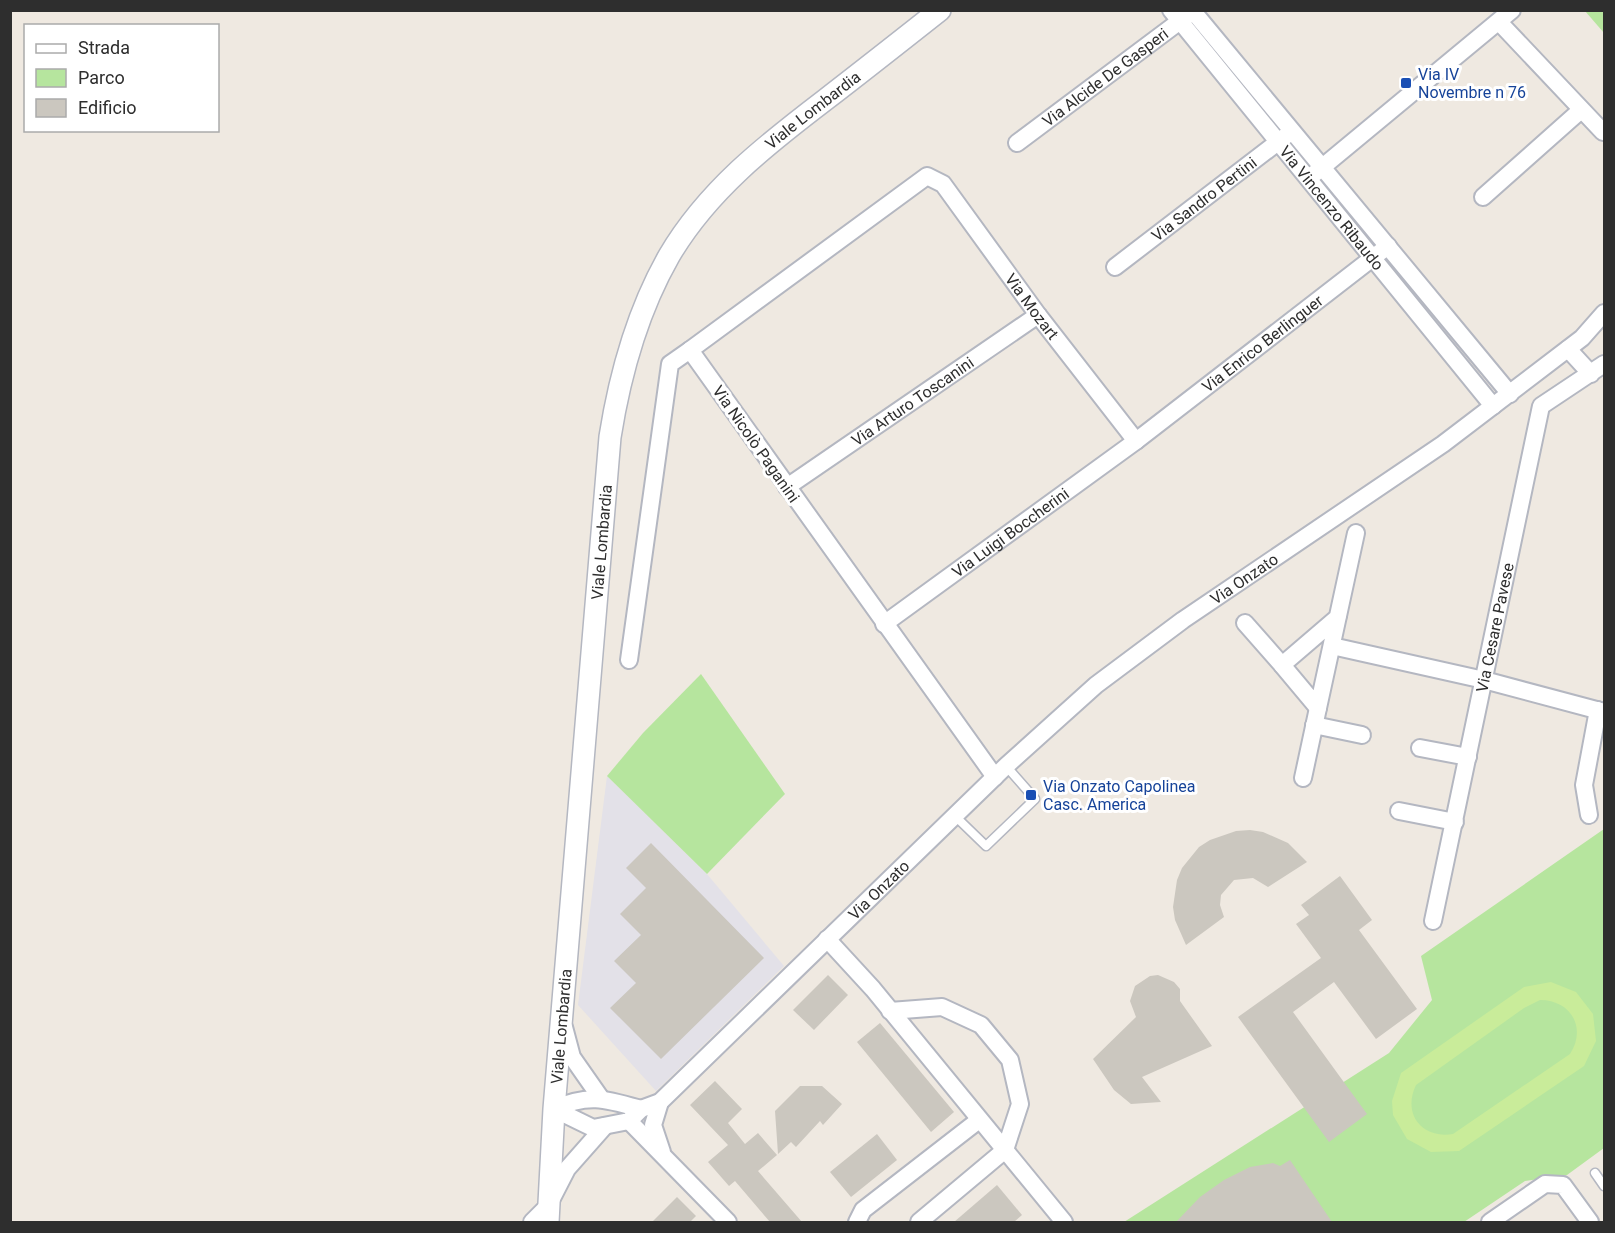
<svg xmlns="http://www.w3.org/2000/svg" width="1615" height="1233" viewBox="0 0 1615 1233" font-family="Roboto,sans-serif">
<rect width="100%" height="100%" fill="#efe9e1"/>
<polygon fill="#e3e1e8" points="607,776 707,874 784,966 656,1091 578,1005"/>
<g fill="#b6e59e">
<polygon points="1585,11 1604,11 1604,33"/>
<polygon points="701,674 785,794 707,874 607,776 643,733"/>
<polygon points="1604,829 1604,1148 1567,1175 1525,1181 1464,1222 1124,1222 1389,1053 1432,1000 1421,956"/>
</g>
<path fill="#c9ec9a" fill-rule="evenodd" d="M1551,982L1576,992L1593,1014L1596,1041L1584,1066L1459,1151L1431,1152L1407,1139L1393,1115L1392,1101L1401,1073L1524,987ZM1540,1000C1571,1000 1587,1028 1570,1054L1453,1134C1422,1139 1402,1114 1416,1085L1524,1008Z"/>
<g fill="#cbc7bf">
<polygon points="1250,830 1263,832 1288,843 1307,862 1268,887 1253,878 1234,880 1221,895 1220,905 1224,917 1186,945 1175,920 1173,907 1177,880 1182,868 1199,847 1210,840 1236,831"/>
<polygon points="651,843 764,958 661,1059 610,1008 636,983 614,961 641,935 620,914 646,888 626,868"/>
<polygon points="1340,876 1372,920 1359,930 1417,1009 1376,1039 1334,982 1293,1012 1367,1114 1329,1142 1238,1017 1321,958 1296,924 1309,915 1301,905"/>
<polygon points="828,975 848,995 814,1030 793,1010"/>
<polygon points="1158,975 1174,982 1180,989 1180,1001 1212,1046 1142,1077 1161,1102 1131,1104 1114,1090 1093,1059 1136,1017 1130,1001 1135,986 1150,976"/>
<polygon points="880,1023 954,1112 931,1132 857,1042"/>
<polygon points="715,1081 742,1109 728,1123 745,1144 758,1133 777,1155 758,1171 802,1222 770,1222 735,1181 729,1186 708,1162 728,1145 690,1105"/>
<polygon points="800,1086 822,1086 842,1104 823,1125 820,1121 796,1147 791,1142 778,1154 775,1111"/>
<polygon points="877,1134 897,1160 851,1197 830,1172"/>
<polygon points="1290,1160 1332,1222 1176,1222 1200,1197 1224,1180 1250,1167 1273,1163 1280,1166"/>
<polygon points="997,1185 1022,1215 1014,1222 954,1222"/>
<polygon points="677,1197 696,1216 690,1222 652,1222"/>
</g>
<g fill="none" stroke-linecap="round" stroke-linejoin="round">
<g stroke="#b4b7c1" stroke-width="11">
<g id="service">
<polyline points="955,816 986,846 1035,799 1006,766"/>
<polyline points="1595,1173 1604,1186"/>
</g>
</g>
<g stroke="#b4b7c1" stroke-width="20">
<g id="minor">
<path id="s1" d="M1171,10L1493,406"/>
<polyline points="1192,10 1510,394"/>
<polyline points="1499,22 1603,132"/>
<path id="s2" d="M1017,143L1188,15"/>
<polyline points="1314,174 1512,10"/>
<polyline points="1483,197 1581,110"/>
<path id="s3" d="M1115,267L1287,135"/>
<polyline points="1568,349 1591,374"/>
<path id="s4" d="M787,487L1038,315"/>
<polyline points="1338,617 1282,665 1318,708 1356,533"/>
<polyline points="1245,623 1282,665"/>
<path id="s5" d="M884,624L1136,441L1388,246"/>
<polyline points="1332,646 1484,680 1604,712"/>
<polyline points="629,660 670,364 690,350"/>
<polyline points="1314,725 1362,735"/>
<polyline points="1420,748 1468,757"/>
<path id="s6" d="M995,777L690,350L927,176L943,184L1038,315L1136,441"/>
<polyline points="1303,778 1318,708"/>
<polyline points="1399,811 1455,822"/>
<polyline points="1589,815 1584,785 1598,710"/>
<path id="s7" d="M1433,921L1541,406L1604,364"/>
<polyline points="827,939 873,989 1064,1222"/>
<polyline points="890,1011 942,1007 981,1025 1010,1060 1020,1104 1005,1150 919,1222"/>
<polyline points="564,1027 572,1057 600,1097"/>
<polyline points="660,1102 653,1125 662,1152"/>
<path id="s8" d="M554,1109L593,1128L629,1121L641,1109L660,1102L1006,766L1096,685L1183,620L1443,444L1582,338L1604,313"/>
<path d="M554,1109C588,1093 606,1099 641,1109"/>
<polyline points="629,1121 728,1222"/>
<polyline points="532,1222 548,1206 567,1169 605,1126"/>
<polyline points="857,1222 863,1210 979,1120"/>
<polyline points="1490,1222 1545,1184 1563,1185 1590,1222"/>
</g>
</g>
<g stroke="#b4b7c1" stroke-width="24">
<g id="tertiary">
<path id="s9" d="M548,1222L554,1109L610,437C620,374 637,312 669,256C707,191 766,145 825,100C864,70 902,40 940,10"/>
</g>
</g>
<use href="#service" stroke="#fff" stroke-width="8"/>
<use href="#minor" stroke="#fff" stroke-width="16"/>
<use href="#tertiary" stroke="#fff" stroke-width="21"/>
</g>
<g fill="#1a4fb4" stroke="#fff" stroke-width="2">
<rect x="1400" y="77" width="12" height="12" rx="3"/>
<rect x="1025" y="789" width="12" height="12" rx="3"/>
</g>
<g text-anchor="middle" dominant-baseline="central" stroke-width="6" stroke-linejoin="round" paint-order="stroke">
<g font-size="16" fill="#164399" stroke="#fff" text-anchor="start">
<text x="1418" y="74">Via IV<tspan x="1418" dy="18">Novembre n 76</tspan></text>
<text x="1043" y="786">Via Onzato Capolinea<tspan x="1043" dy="18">Casc. America</tspan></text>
</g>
<g font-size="16" fill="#2e2e2e" stroke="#fff">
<text stroke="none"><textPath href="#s2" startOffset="110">Via Alcide De Gasperi</textPath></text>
<text stroke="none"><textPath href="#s9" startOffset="1185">Viale Lombardia</textPath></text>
<text stroke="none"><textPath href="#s3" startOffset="112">Via Sandro Pertini</textPath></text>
<text stroke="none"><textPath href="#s1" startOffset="255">Via Vincenzo Ribaudo</textPath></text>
<text stroke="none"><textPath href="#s6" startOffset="988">Via Mozart</textPath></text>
<text stroke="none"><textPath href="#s5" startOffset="471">Via Enrico Berlinguer</textPath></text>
<text stroke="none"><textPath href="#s4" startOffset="152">Via Arturo Toscanini</textPath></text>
<text transform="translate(756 444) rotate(55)">Via Nicolò Paganini</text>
<text stroke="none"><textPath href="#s5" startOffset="156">Via Luigi Boccherini</textPath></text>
<text stroke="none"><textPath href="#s9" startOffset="682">Viale Lombardia</textPath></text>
<text stroke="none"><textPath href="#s8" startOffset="903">Via Onzato</textPath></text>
<text stroke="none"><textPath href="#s7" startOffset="300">Via Cesare Pavese</textPath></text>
<text stroke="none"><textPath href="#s8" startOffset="422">Via Onzato</textPath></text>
<text stroke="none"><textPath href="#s9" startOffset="196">Viale Lombardia</textPath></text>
</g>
</g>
<rect width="1615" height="1233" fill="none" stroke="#2e2e2e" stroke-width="24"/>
<rect x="24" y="24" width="195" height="108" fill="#ffffff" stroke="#ababab" stroke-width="1.5"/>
<rect x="36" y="44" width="30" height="9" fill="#ffffff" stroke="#ababab" stroke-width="1.5"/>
<text x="78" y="54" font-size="18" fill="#2e2e2e">Strada</text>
<rect x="36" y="69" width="30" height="18" fill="#b6e59e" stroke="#ababab" stroke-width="1.5"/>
<text x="78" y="84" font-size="18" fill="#2e2e2e">Parco</text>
<rect x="36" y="99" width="30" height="18" fill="#cbc7bf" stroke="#ababab" stroke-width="1.5"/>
<text x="78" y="114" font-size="18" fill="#2e2e2e">Edificio</text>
</svg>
